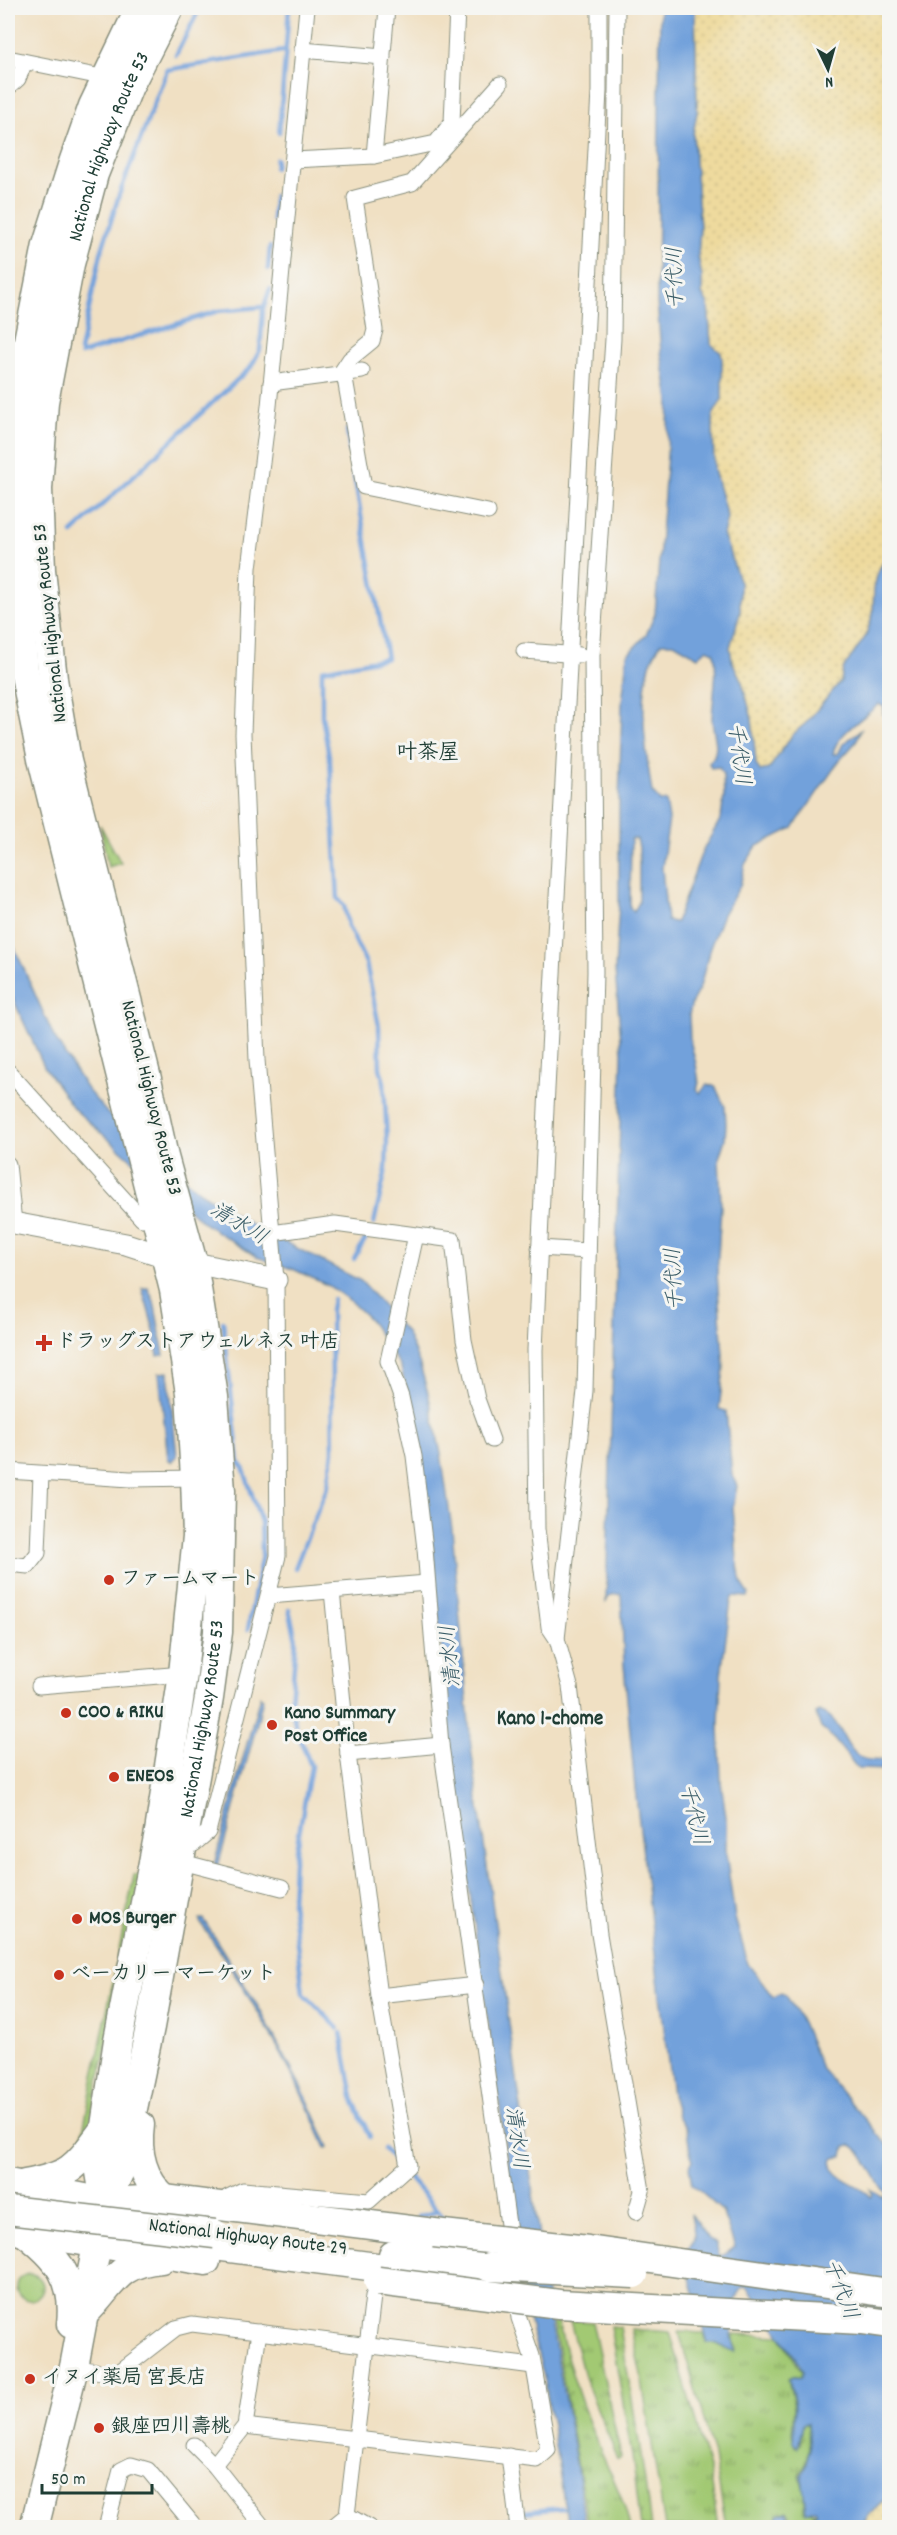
<svg xmlns="http://www.w3.org/2000/svg" width="897" height="2535" viewBox="0 0 897 2535" font-family="Dekko,'Klee One',sans-serif">
<defs>
<pattern id="grass-tufts" width="24" height="20" patternUnits="userSpaceOnUse" patternTransform="scale(1.5)"><rect width="24" height="20" fill="#a2c973"/><path d="M3 7l-1-3M5 7V3M7 7l1-3M15 17l-1-3M17 17v-4M19 17l1-3" fill="none" stroke="#83a45f"/></pattern>
<pattern id="sand-dots" width="8" height="8" patternUnits="userSpaceOnUse" patternTransform="scale(1.5)"><rect width="8" height="8" fill="#eeda9e"/><path d="M2 2h.1M6 6h.1" fill="none" stroke="#ccbc89" stroke-width="1.8" stroke-linecap="round"/></pattern>
</defs>
<rect width="100%" height="100%" fill="#f6f6f2"/>
<filter id="ink" filterUnits="userSpaceOnUse"><feTurbulence type="fractalNoise" baseFrequency=".0167" numOctaves="2"/><feDisplacementMap in="SourceGraphic" scale="12" xChannelSelector="R" yChannelSelector="G"/><feConvolveMatrix kernelMatrix="1 2 1 2 8 2 1 2 1" color-interpolation-filters="sRGB"/></filter>
<filter id="wash" filterUnits="userSpaceOnUse"><feTurbulence type="fractalNoise" baseFrequency=".008" numOctaves="4" result="noise"/><feDisplacementMap in="SourceGraphic" scale="24" xChannelSelector="R" yChannelSelector="G"/><feGaussianBlur stdDeviation="1.35" result="paint"/><feColorMatrix in="noise" values="0 0 0 0 0 0 0 0 0 0 0 0 0 0 0 0 0 1.4 0 .05"/><feComposite in="paint" operator="in"/></filter>
<g filter="url(#wash)">
<rect width="100%" height="100%" fill="#f0e0c3"/>
<g fill="url(#grass-tufts)" stroke="#608354" stroke-width="1.5">
<polygon points="100,825 121,863 108,867"/>
<polygon points="134,1875 142,1876 87,2139 81,2141"/>
<circle cx="30" cy="2287" r="13"/>
<path d="M553,2319L558,2320C568,2365 582,2409 601,2451C612,2477 624,2499 630,2527H588Z"/>
<polygon points="570,2320 592,2322 621,2457 618,2459 584,2377"/>
<polygon points="610,2326 620,2327 642,2460 651,2527 641,2527 633,2462"/>
<polygon points="631,2329 670,2332 710,2472 718,2527 665,2527 641,2375"/>
<path d="M679,2332L704,2333L707,2343C719,2341 725,2352 736,2352L737,2349L733,2341V2334L780,2336L802,2372L801,2378L792,2376L788,2379L794,2406L792,2434L795,2447L800,2445L803,2424H807L808,2427L809,2450L800,2476L804,2491V2511L816,2512L809,2519H799L789,2526L787,2520L790,2516L787,2511L778,2515L774,2527H726L714,2456Z"/>
</g>
<g fill="url(#sand-dots)" stroke="#868c69" stroke-width="1.5">
<polygon points="695,8 889,8 889,540 887,555 878,572 874,588 873,614 866,636 843,669 841,681 806,723 793,734 769,769 760,771 756,764 752,719 742,682 732,661 730,647 740,613 740,583 723,534 727,517 714,470 713,415 722,399 721,353 711,344 708,305 702,294 702,277 698,256 700,228 693,134 697,112"/>
<polygon points="889,2497 889,2527 861,2527 877,2506"/>
</g>
<g fill="#72a1db" stroke="#486f88" stroke-width="1.5" fill-rule="evenodd">
<path d="M660,8H695L697,112L693,134L700,228L698,256L702,277V294L708,305L711,344L721,353L722,358V399L713,415V432L714,470L727,517L723,534L740,583V613L730,647L732,661L742,682L752,719L756,764L760,771L769,769L793,734L806,723L841,681L843,669L866,636L873,614L874,588L878,572L887,555L889,540V711L883,714L884,707L879,704C865,717 835,735 833,754H838L843,744L861,730L856,742L839,761L793,828L757,846L745,864L740,886L723,914L710,948L700,987L692,1002L689,1015L690,1040L696,1064L699,1082L697,1090L700,1093L707,1085L715,1086L725,1107L726,1124L725,1139L719,1158L721,1206L717,1274L724,1368L719,1409L726,1411L732,1475L737,1486L733,1507L737,1560L741,1582L749,1594L748,1597L733,1596L731,1600L721,1675L719,1724L721,1782L726,1817V1854L735,1918L748,1964L773,1997L781,1993L786,1995L802,2022L821,2068L889,2147V2495L878,2505L860,2527H775L779,2515L787,2512L789,2527L799,2520L809,2519L817,2512L815,2509L806,2512L802,2476L810,2449L808,2423L803,2424L798,2447L793,2443L795,2405L789,2379L793,2377L801,2378L803,2372L799,2363L747,2286L742,2288L736,2299L731,2336L736,2352C725,2351 719,2340 708,2343L683,2253C699,2239 694,2233 691,2214L709,2239L716,2244L719,2256L724,2255L735,2247L722,2211L692,2184L689,2167L693,2160L690,2152L687,2130L678,2116L672,2095L635,1788L624,1665L621,1594L610,1595L606,1601L622,1053L615,970L619,903V802L622,704L627,655L646,635L655,614L667,455L669,400L661,352L657,302ZM661,643H674L698,657L707,649L714,652C718,674 713,696 712,718C712,730 719,744 714,756C713,759 710,761 709,763L711,768L719,767L723,775L724,796L721,818L702,852L676,922L667,921L662,868L669,819L666,801H660L652,792C645,748 634,680 661,643ZM631,839H637L639,847V902L634,912L630,908ZM851,2145C865,2151 875,2182 887,2194L886,2197H882L870,2189L873,2195L871,2197C860,2182 834,2182 831,2161L834,2158L843,2156L845,2146Z"/>
<polygon points="8,933 54,1037 86,1088 108,1114 200,1192 254,1226 361,1281 406,1332 419,1362 428,1393 441,1454 452,1529 471,1747 485,1852 551,2322 576,2463 585,2527 568,2527 545,2381 529,2319 520,2269 514,2208 451,1757 433,1553 421,1455 401,1367 369,1319 350,1301 329,1286 295,1270 257,1257 205,1224 74,1109 45,1068 8,988"/>
<polygon points="142,1288 148,1288 154,1301 164,1355 158,1356 154,1330"/>
<polygon points="168,1372 177,1456 172,1462 168,1459 159,1373"/>
<polygon points="260,1696 263,1698 258,1720 218,1866 214,1865"/>
<path d="M819,1712C840,1714 843,1747 860,1757C867,1762 882,1760 889,1760V1770L858,1769L832,1737L821,1728L816,1714Z"/>
<path d="M200,1919H203L259,2008L307,2098L329,2147L326,2148C293,2068 249,1993 200,1922Z"/>
</g>
<g fill="none" stroke-linecap="round" stroke-linejoin="round">
<g stroke="#72a1db" stroke-width="4.5">
<polyline points="176,55 200,8"/>
<polyline points="166,70 283,51"/>
<polyline points="279,133 289,8"/>
<polyline points="275,168 276,159"/>
<polyline points="273,220 274,196"/>
<polyline points="268,269 270,247"/>
<polyline points="264,307 270,289"/>
<polyline points="80,351 101,253 119,195 166,73"/>
<polyline points="81,354 218,311 262,307"/>
<polyline points="347,430 350,453"/>
<polyline points="352,465 387,658 322,670 322,716 330,762 338,899 344,905 348,926 366,963 379,1026 380,1068 384,1082 387,1141 386,1169 374,1223"/>
<polyline points="72,533 251,367 260,350 263,311"/>
<polyline points="354,1259 366,1238"/>
<polyline points="223,1322 239,1462 243,1467 261,1522 262,1554 248,1629"/>
<polyline points="295,1568 328,1485 333,1452 331,1310 333,1299"/>
<polyline points="289,1609 296,1640 291,1702 296,1729 311,1766 294,1861 292,1904 295,1926 303,1993 338,2028"/>
<polyline points="341,2033 354,2102 370,2137"/>
<polyline points="384,2149 449,2224"/>
<polyline points="418,2217 438,2211"/>
<polyline points="523,2512 562,2508"/>
<polyline points="470,2525 511,2519"/>
</g>
</g>
</g>
<g filter="url(#ink)">
<g fill="none" stroke-linecap="round" stroke-linejoin="round">
<g stroke="#888e7c" stroke-width="17">
<g id="street">
<polyline points="599,8 599,91 546,1108 535,1350 537,1529 549,1627 557,1639 570,1686 599,1934 642,2191 636,2212"/>
<polyline points="302,50 383,57"/>
<polyline points="8,58 111,79"/>
<polyline points="8,88 18,79 25,62"/>
<polyline points="374,156 387,8"/>
<polyline points="293,160 374,156 436,143 452,122 457,8"/>
<polyline points="344,373 364,487 488,512"/>
<polyline points="340,374 350,359 372,341 375,330 355,198 412,183 500,84"/>
<polyline points="271,383 362,371"/>
<polyline points="524,651 580,655"/>
<polyline points="8,1071 142,1219"/>
<polyline points="8,1164 14,1223"/>
<polyline points="272,1233 335,1224 453,1240 464,1340 477,1399 492,1440"/>
<polyline points="416,1235 388,1361 401,1397 414,1456 425,1549 441,1745 511,2246"/>
<polyline points="539,1248 588,1251"/>
<polyline points="8,1471 130,1479 195,1478"/>
<polyline points="8,1564 28,1566 38,1553 41,1474"/>
<polyline points="269,1596 427,1583"/>
<polyline points="557,1639 585,1391 595,972 592,656 613,339 617,8"/>
<polyline points="39,1686 183,1674"/>
<polyline points="348,1754 441,1745"/>
<polyline points="182,1847 194,1844 208,1832 278,1556 276,1280 257,1060 243,734 249,568 269,406 307,8"/>
<polyline points="178,1861 282,1888"/>
<polyline points="379,1996 476,1985"/>
<polyline points="226,2208 228,2197 243,2190 369,2201 408,2166 379,1996 348,1754 332,1591"/>
<polyline points="74,2367 107,2373 119,2372 176,2328 192,2324 533,2366"/>
<polyline points="245,2426 537,2460 548,2450 532,2356 519,2318 516,2294"/>
<polyline points="194,2445 214,2465 264,2528"/>
<polyline points="509,2456 518,2528"/>
<polyline points="214,2465 245,2426 259,2332"/>
<polyline points="347,2515 370,2528"/>
<polyline points="106,2528 121,2470 131,2465 148,2470 196,2528"/>
<polyline points="331,2528 347,2515 373,2296"/>
</g>
</g>
<g stroke="#888e7c" stroke-width="23">
<polyline id="secondary" points="8,1222 126,1244 166,1257 276,1280"/>
</g>
<g stroke="#888e7c" stroke-width="31">
<g id="highway">
<path d="M140,2125C136,2153 143,2179 164,2199"/>
<polyline points="8,2183 105,2202 164,2199 434,2233"/>
<path d="M25,2184C72,2175 75,2168 102,2132"/>
<polyline points="8,2229 206,2261"/>
<path d="M23,2231C58,2257 76,2279 71,2324"/>
<polyline points="126,2235 113,2230 105,2202 99,2166 118,2040 159,1832 183,1674 197,1536 195,1478 190,1393 174,1290 42,759 24,670 16,583 17,459 26,351 47,245 73,163 93,106 140,8"/>
<polyline points="184,2242 415,2272"/>
<polyline points="393,2255 489,2267"/>
<path d="M85,2313C114,2285 115,2263 161,2259"/>
<polyline points="862,2320 890,2324"/>
<path id="s1" d="M34,2528L74,2367L105,2202L120,2171L150,2027L209,1698L218,1632L221,1491L214,1397L193,1263L164,1157L147,1079L67,761L53,679L41,570L38,489L44,402L70,264L94,174L129,86L169,8"/>
</g>
</g>
<use href="#street" stroke="#fff" stroke-width="15"/>
<use href="#secondary" stroke="#fff" stroke-width="21"/>
<use href="#highway" stroke="#fff" stroke-width="28"/>
<g stroke="#888e7c" stroke-width="31" stroke-linecap="butt">
<g id="highway-bridge">
<polyline points="8,2210 215,2234"/>
<polyline points="434,2233 588,2250 890,2293"/>
<polyline points="489,2267 634,2274"/>
<polyline points="378,2281 559,2304 862,2320"/>
</g>
</g>
<use href="#highway-bridge" stroke="#fff" stroke-width="28"/>
</g>
</g>
<g fill="#c8321e" stroke="#f6f6f2" stroke-width="2">
<path d="M41 1334h6v6h6v6h-6v6h-6v-6h-6v-6h6z"/>
<circle cx="109" cy="1580" r="6"/>
<circle cx="66" cy="1713" r="6"/>
<circle cx="272" cy="1725" r="6"/>
<circle cx="114" cy="1777" r="6"/>
<circle cx="77" cy="1919" r="6"/>
<circle cx="59" cy="1975" r="6"/>
<circle cx="30" cy="2379" r="6"/>
<circle cx="99" cy="2428" r="6"/>
</g>
<g text-anchor="middle" dominant-baseline="central" stroke-width="6" stroke-linejoin="round" paint-order="stroke">
<g font-size="20" fill="#1f3d34" stroke="#f6f6f2">
<text stroke="none"><textPath href="#s1" startOffset="2430">National Highway Route 53</textPath></text>
<text transform="translate(51 623) rotate(-96)">National Highway Route 53</text>
<text transform="translate(150 1098) rotate(76)">National Highway Route 53</text>
<text stroke="none"><textPath href="#s1" startOffset="828">National Highway Route 53</textPath></text>
<text transform="translate(248 2238) rotate(7)">National Highway Route 29</text>
</g>
<g font-size="20" font-weight="bold" fill="#1f3d34" stroke="#f6f6f2" text-anchor="start">
<text x="56" y="1343">ドラッグストアウェルネス 叶店</text>
<text x="121" y="1580">ファームマート</text>
<text x="78" y="1713">COO &amp; RIKU</text>
<text x="284" y="1714">Kano Summary<tspan x="284" dy="23">Post Office</tspan></text>
<text x="126" y="1777">ENEOS</text>
<text x="89" y="1919">MOS Burger</text>
<text x="71" y="1975">ベーカリー マーケット</text>
<text x="42" y="2379">イヌイ薬局 宮長店</text>
<text x="111" y="2428">銀座四川壽桃</text>
</g>
<g font-size="21" font-style="italic" fill="#385b66" stroke="#f6f6f2">
<text transform="translate(677 278) rotate(-92)">千代川</text>
<text transform="translate(737 754) rotate(82)">千代川</text>
<text transform="translate(238 1225) rotate(31)">清水川</text>
<text transform="translate(676 1279) rotate(-93)">千代川</text>
<text transform="translate(452 1656) rotate(-96)">清水川</text>
<text transform="translate(692 1815) rotate(76)">千代川</text>
<text transform="translate(515 2138) rotate(82)">清水川</text>
<text transform="translate(839 2290) rotate(69)">千代川</text>
</g>
<g font-size="21" font-weight="bold" fill="#1f3d34" stroke="#f6f6f2">
<text x="428" y="754">叶茶屋</text>
<text x="550" y="1720">Kano 1-chome</text>
</g>
</g>
<rect width="897" height="2535" fill="none" stroke="#f6f6f2" stroke-width="30"/>
<g transform="translate(828 69) rotate(175)" stroke="#f6f6f2" stroke-width="4.5" paint-order="stroke">
<path d="M0-4.5L10 22L0 15L-10 22Z" fill="#1f3d34"/>
<text y="-9" font-size="16" font-weight="bold" text-anchor="middle" fill="#1f3d34">N</text>
</g>
<path d="M42 2484v9h110v-9" fill="none" stroke="#1f3d34" stroke-width="3"/>
<text x="51" y="2484" font-size="18" fill="#1f3d34" stroke="#f6f6f2" stroke-width="4.5" paint-order="stroke">50 m</text>
</svg>
